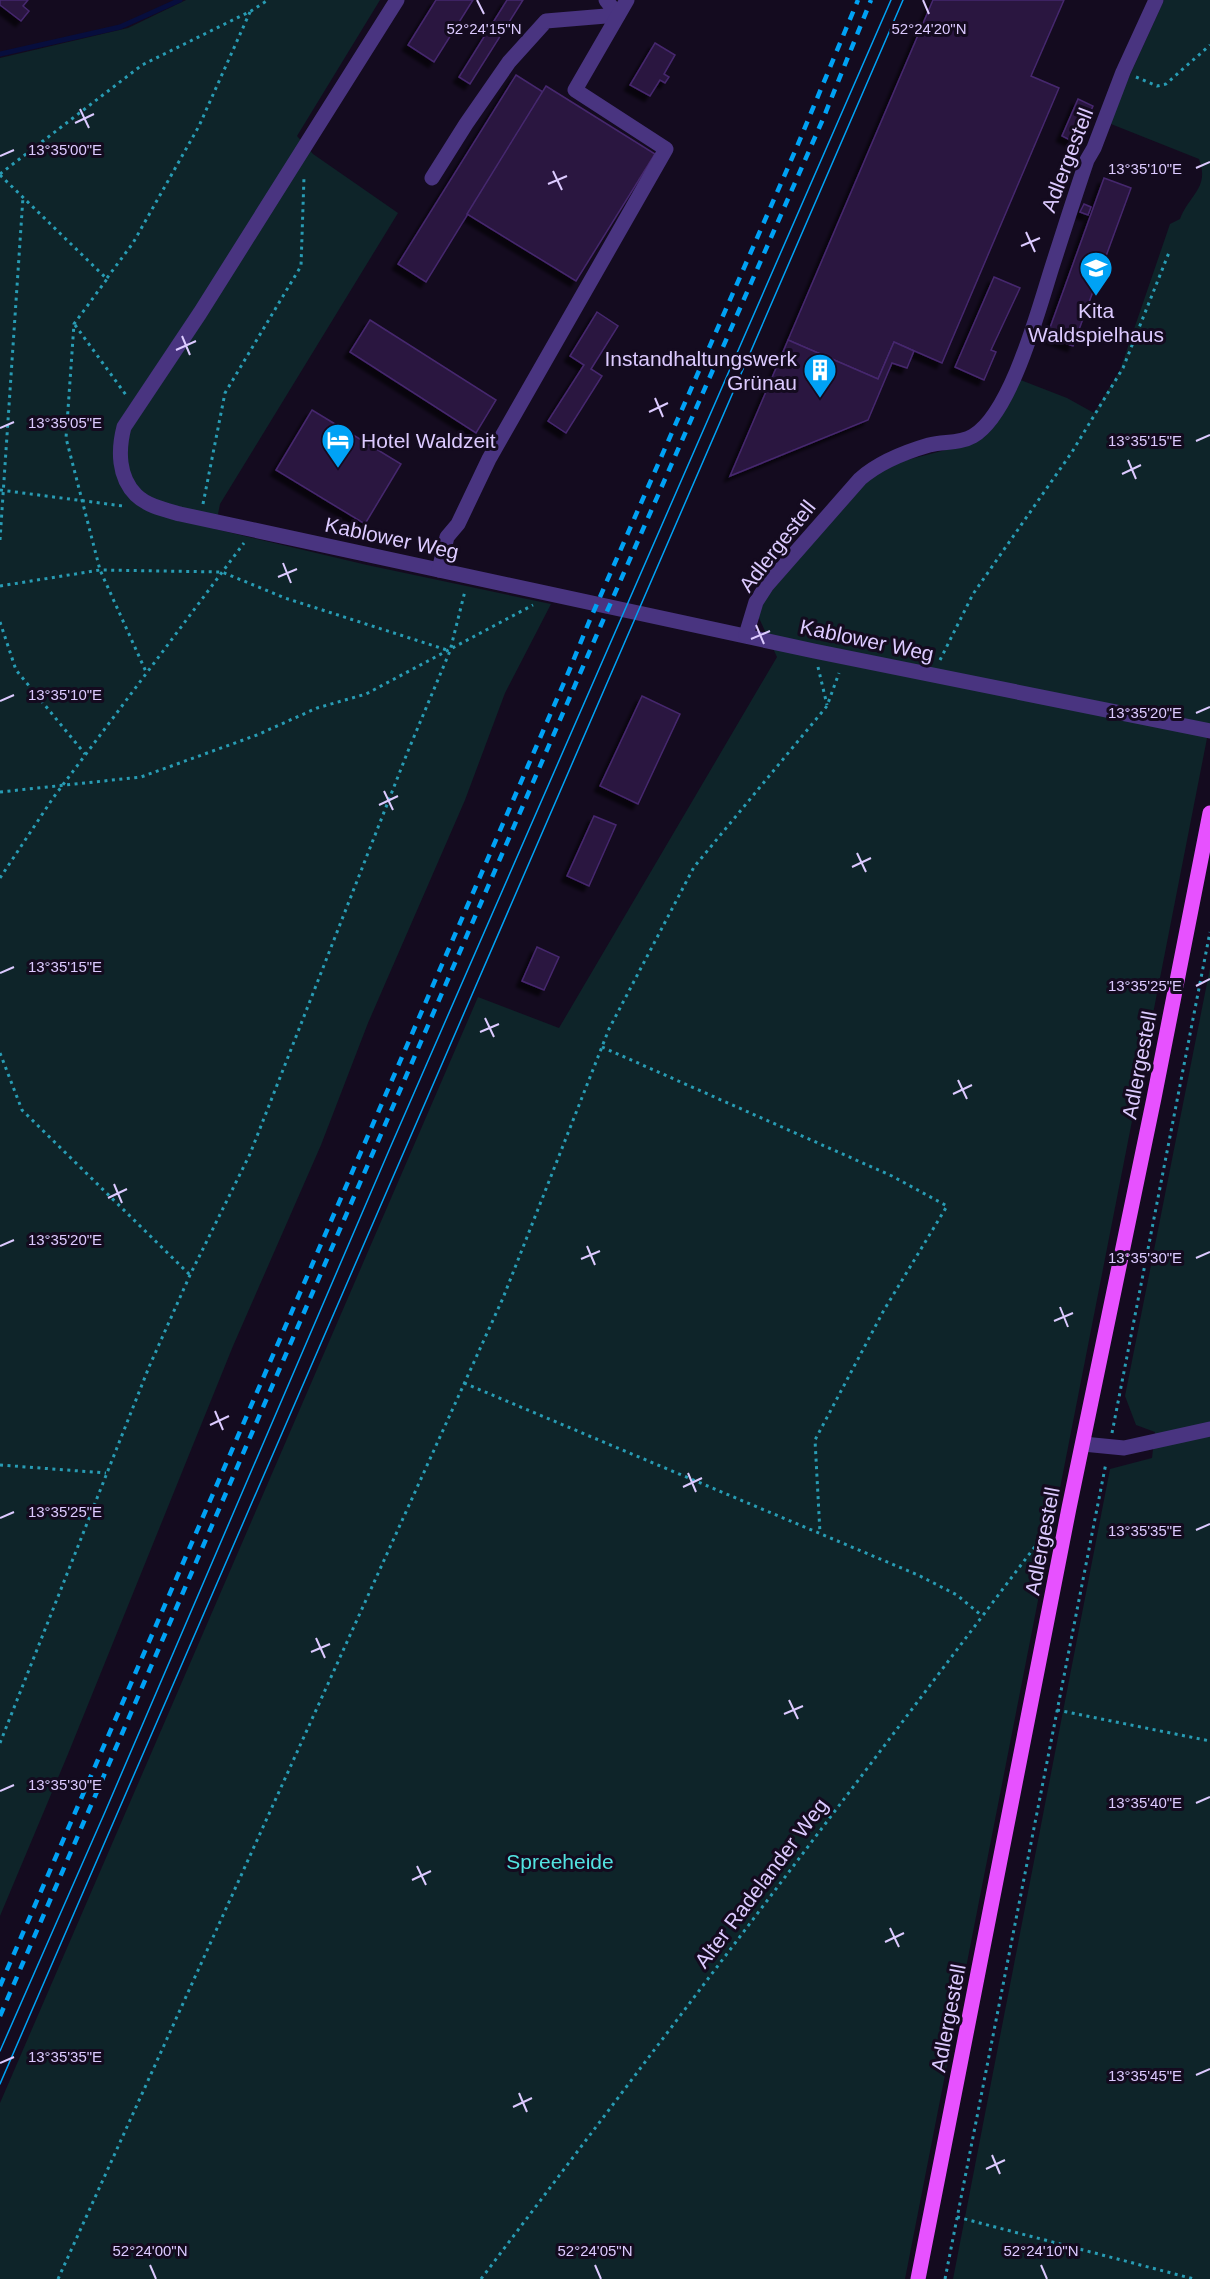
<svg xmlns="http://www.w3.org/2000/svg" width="1210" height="2279" viewBox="0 0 1210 2279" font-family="Arial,sans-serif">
<defs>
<filter id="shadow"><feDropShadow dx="-5.5" dy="5.5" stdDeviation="1.5" flood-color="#0009"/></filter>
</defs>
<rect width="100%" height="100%" fill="#140b1f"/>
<g fill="#0e2429">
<polygon points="186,0 380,0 297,136 313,154 398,213 220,504 215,529 367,565 551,604 505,693 465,800 368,1023 321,1145 233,1346 68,1754 0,1916 0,58 128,28"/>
<path d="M1164,0H1210V723L905,2279H0V2103L478,997L559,1028L777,657L759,618L760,604L868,479L899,462L969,444L1018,379L1067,398L1094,413L1120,370L1170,224L1180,219C1189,195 1210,188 1199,159L1111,124L1114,110Z"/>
<polygon points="1210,968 1210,2279 953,2279 1110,1469 1152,1458 1155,1432 1136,1425 1125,1396"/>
</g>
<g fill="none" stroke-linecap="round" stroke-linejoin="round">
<polyline stroke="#070e3d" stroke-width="5" points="0,54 120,27 180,0"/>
</g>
<g fill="#291741" stroke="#46286e" stroke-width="1.5" filter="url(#shadow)">
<polygon points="0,0 28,0 23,6 29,11 21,21 0,5"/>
<polygon points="436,0 473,0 434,62 408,45"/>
<polygon points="507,0 523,0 470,84 459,77"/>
<polygon points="933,0 1064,0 1031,76 1059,88 942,363 894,342 878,379 788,340"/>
<polygon points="655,43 675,55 664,74 669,77 665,83 660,80 650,96 630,85"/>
<polygon points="516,75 543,92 426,282 398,264"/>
<polygon points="546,86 655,154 576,281 467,214"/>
<polygon points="1078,99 1093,106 1076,143 1062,136"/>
<polygon points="1104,178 1131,188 1073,346 1047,336"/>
<polygon points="1084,204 1091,207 1088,215 1080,212"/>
<polygon points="994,277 1020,288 991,350 996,352 984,380 955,367"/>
<polygon points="597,312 618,326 591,369 602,376 566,433 548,421 584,365 570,356"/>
<polygon points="370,320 496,400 476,433 350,352"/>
<polygon points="788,340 878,379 894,342 914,351 907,368 892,363 868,420 730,476"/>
<polygon points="312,410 401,464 365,524 276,470"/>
<polygon points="642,696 680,714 638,804 600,786"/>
<polygon points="594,816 616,825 589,886 567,876"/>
<polygon points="537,947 559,957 544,990 522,981"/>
</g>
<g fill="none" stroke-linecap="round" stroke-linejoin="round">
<g stroke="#289cb4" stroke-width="3" stroke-dasharray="3 4.5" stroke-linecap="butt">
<polyline points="1136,77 1157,86 1166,84 1210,45"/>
<polyline points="0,174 142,65 251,11 268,0"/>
<polyline points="0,175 107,279 74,324 66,438 100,570 147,674"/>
<polyline points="107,278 133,243 199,126 250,12"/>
<polyline points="75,325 126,395"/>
<polyline points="0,490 123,506"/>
<polyline points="203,504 225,393 301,266 304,177"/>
<polyline points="0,540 23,197"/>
<polyline points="0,586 100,570 222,572 285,598 450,651"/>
<polyline points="0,622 16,670 85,754"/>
<polyline points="940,660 973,594 1072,452 1123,368 1170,250"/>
<polyline points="818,667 827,705"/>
<polyline points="0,792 141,777 257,735 317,708 366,694 533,605"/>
<polyline points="0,878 53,798 244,543"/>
<polyline points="602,1047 892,1176 947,1206 884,1310 815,1440 820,1533"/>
<polyline points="0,1053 22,1110 190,1275"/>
<polyline points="464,1383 918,1575 957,1595 981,1615"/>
<polyline points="1112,1433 1210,932"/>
<polyline points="0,1465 106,1473"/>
<polyline points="1057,1710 1210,1741"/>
<polyline points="0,1743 149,1367 190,1275 250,1154 408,751 450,651 465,591"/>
<polyline points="957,2217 1194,2279"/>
<polyline points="58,2279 503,1298 609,1029 694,867 827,706 839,673"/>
<polyline points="481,2279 1049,1528"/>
<polyline points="945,2279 1106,1463"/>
</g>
<g stroke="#493480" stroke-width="15">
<path d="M397,0L200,313L124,427C118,450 118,477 136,495C147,506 166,510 180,514L814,651L1210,731"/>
<polyline points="432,178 466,124 509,62 546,21 618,15 606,0"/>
<polyline points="439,570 447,537 458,524 489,459 666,149 575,90 627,0"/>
<path d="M746,635L756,602L767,585L860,479C878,463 905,452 929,445C944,441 959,444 973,436C1012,413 1039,307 1053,264C1064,230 1075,195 1087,160L1094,148L1123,72L1156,0"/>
<polyline points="1083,1444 1124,1448 1210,1429"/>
</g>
<polyline stroke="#e751ff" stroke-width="15" points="918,2279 1069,1508 1154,1098 1210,813"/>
<g stroke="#00a2f5" stroke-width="1.5">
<polyline points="0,2051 105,1812 390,1148 891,0"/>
<polyline points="0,2084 903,0"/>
</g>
<g stroke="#00a2f5" stroke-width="4.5" stroke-dasharray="9 8" stroke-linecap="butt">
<polyline points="0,1986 569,671 589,622 796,149 858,0"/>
<polyline points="0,2016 601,625 823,119 871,0"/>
</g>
</g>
<path fill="none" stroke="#dccaff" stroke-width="2" d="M477,0L484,14M923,0L929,14M80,109L89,128M75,123L94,114M0,156L14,150M1196,168L1210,162M553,171L562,190M548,184L567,176M1026,232L1035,252M1021,246L1040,238M182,336L190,355M176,350L196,341M655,398L663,417M649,412L668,403M0,428L14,422M1196,441L1210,435M1128,460L1136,479M1122,474L1141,465M283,563L291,583M278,577L297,569M756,625L764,644M751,639L770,631M0,701L14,695M1196,713L1210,707M384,791L393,810M379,805L398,796M857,853L866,872M852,867L871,858M0,973L14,967M1196,986L1210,979M485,1018L494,1037M480,1032L499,1024M958,1080L967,1099M953,1094L972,1085M114,1184L122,1203M108,1198L127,1189M0,1246L14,1240M587,1246L595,1265M1196,1258L1210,1252M581,1259L600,1251M1060,1307L1068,1327M1054,1321L1073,1313M215,1411L223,1430M210,1425L229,1416M688,1473L696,1492M683,1487L702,1478M0,1518L14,1512M1196,1530L1210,1524M316,1638L325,1658M311,1652L330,1644M789,1700L798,1719M784,1714L803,1706M0,1791L14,1785M1196,1803L1210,1797M417,1866L426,1885M412,1880L431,1871M890,1928L899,1947M885,1942L904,1933M0,2063L14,2057M1196,2075L1210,2069M519,2093L527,2112M513,2107L532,2098M992,2155L1000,2174M986,2169L1005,2160M150,2265L156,2279M595,2265L601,2279M1041,2265L1047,2279"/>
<defs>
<g id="school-pin" transform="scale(1.725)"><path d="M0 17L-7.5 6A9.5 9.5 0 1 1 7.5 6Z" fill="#00a2f5" stroke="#140b1f"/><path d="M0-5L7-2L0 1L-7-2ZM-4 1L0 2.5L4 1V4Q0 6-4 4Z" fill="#fff"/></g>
<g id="building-pin" transform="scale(1.725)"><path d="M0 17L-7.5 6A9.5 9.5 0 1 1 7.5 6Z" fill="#00a2f5" stroke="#140b1f"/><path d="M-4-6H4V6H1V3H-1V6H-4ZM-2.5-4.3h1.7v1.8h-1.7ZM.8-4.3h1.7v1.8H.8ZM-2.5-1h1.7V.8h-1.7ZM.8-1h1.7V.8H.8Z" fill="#fff"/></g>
<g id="hotel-pin" transform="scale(1.725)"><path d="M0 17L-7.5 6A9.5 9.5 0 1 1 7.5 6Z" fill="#00a2f5" stroke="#140b1f"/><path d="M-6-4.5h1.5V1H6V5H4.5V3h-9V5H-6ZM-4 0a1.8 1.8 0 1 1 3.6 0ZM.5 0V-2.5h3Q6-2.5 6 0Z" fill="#fff"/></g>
</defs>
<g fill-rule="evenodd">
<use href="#school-pin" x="1096" y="268"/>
<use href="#building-pin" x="820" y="370"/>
<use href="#hotel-pin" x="338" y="440"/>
</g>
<g text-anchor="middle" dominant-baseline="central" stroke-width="6" stroke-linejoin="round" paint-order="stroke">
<g font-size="21" fill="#dccaff" stroke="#140b1f">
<text transform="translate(1067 160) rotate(-69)">Adlergestell</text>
<text transform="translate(392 538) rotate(12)">Kablower Weg</text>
<text transform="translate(777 546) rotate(-52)">Adlergestell</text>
<text transform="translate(867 640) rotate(12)">Kablower Weg</text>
<text transform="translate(1139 1065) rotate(-79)">Adlergestell</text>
<text transform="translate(1042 1541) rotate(-79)">Adlergestell</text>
<text transform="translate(761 1883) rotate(-53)">Alter Radelander Weg</text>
<text transform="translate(948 2018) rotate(-79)">Adlergestell</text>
</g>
<g font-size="21" fill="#dccaff" stroke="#140b1f">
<text x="1096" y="310">Kita<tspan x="1096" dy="24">Waldspielhaus</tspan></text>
<text x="797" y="358" text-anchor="end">Instandhaltungswerk<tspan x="797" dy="24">Grünau</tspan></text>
<text x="361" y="440" text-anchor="start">Hotel Waldzeit</text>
</g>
<g font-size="21" fill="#52e3e1" stroke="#140b1f">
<text x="560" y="1861">Spreeheide</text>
</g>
</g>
<g font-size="15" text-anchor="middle" fill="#dccaff" stroke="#140b1f" stroke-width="6" stroke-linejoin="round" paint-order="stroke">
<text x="484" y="34">52°24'15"N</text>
<text x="929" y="34">52°24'20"N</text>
<text x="65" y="155">13°35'00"E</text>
<text x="1145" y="174">13°35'10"E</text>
<text x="65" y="428">13°35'05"E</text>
<text x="1145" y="446">13°35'15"E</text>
<text x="65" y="700">13°35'10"E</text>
<text x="1145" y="718">13°35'20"E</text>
<text x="65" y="972">13°35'15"E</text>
<text x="1145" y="991">13°35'25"E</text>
<text x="65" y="1245">13°35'20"E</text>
<text x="1145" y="1263">13°35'30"E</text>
<text x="65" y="1517">13°35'25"E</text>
<text x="1145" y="1536">13°35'35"E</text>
<text x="65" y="1790">13°35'30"E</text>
<text x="1145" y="1808">13°35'40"E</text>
<text x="65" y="2062">13°35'35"E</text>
<text x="1145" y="2081">13°35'45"E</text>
<text x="150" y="2256">52°24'00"N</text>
<text x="595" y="2256">52°24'05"N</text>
<text x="1041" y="2256">52°24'10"N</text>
</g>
</svg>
